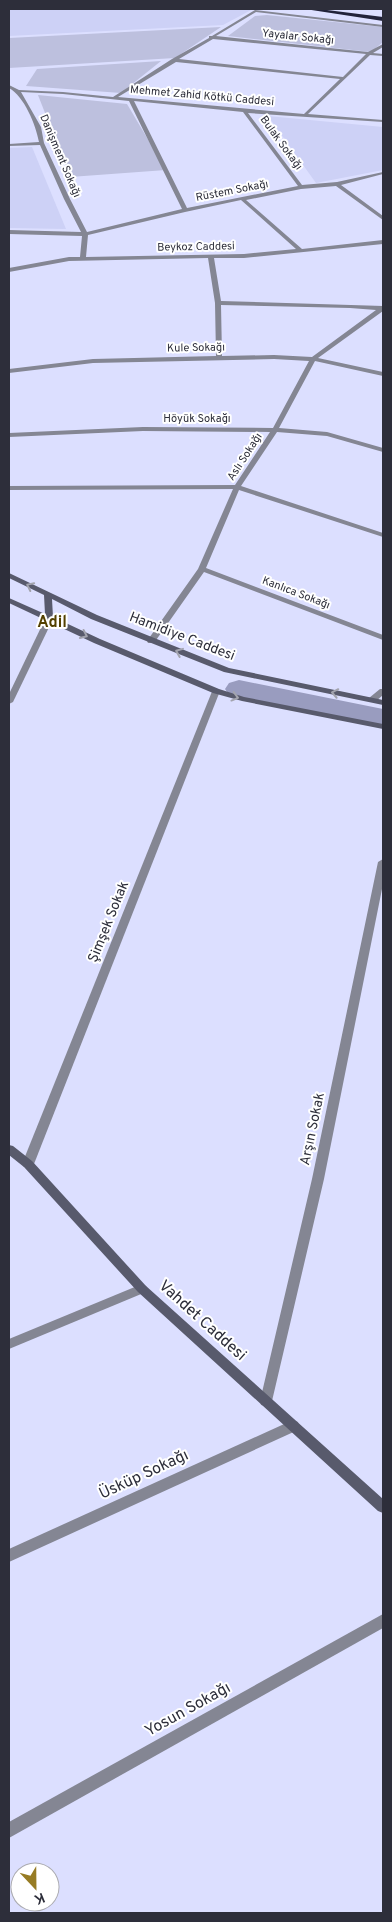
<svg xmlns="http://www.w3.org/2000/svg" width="392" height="1922" viewBox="0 0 392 1922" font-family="Overpass,sans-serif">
<rect width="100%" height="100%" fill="#dcdfff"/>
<g fill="#cdd1f6">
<polygon points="9,9 253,9 223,25 9,36"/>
<polygon points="268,116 383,127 383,170 316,183"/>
<polygon points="32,147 66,229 9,228 9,148"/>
</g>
<g fill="#bdc0de">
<polygon points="267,15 383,27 383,42 371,52 228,36 255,16"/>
<polygon points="221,27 175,58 9,68 9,38"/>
<polygon points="161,61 121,93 26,86 37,69"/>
<polygon points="38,95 127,104 166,170 70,177"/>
</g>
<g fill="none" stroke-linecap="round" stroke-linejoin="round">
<polygon fill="#999cbf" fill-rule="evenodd" points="239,680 383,709 383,727 229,695 225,689 229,683"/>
<g fill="#848693" fill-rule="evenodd">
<path d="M255,10L383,25V27L256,12L216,36L368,52L383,44V47L373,53L383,54V56L370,55L308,114L383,120V122L248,113L302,185L337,182L383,172V174L341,185L383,216V220L336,186L301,189L246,200L302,249L383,240V244L244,258H214L221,301L383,306V311L318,358L383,372V376L315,361L279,428L327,432L383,448V452L327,436L277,432L241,486L383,533V537L239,490L206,568L383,635V640L204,572L154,643H148L147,641L198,569L233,489L9,490V486L235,485L270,432L143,431L9,437V433L143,427L273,428L309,361L274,359L93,363L9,373V369L93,359L216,356L215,303L208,258L69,261L9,272V268L69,257H80L82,236L9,234V230L81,232L64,199L40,145L9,146V144L39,142C36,125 24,96 9,88V85L19,90L63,92L113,97L172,59L209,38V36H212ZM213,39L366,54L343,77L179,59ZM176,62L340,79L304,114L118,97ZM21,92L63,94L129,101L182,209L87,232L70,199L44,143L41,127ZM134,101L243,112L298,186L187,208ZM241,200L296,249L244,254L86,257L88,235L185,212ZM221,305L350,308L376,310L312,357L274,355L222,356Z"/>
<polygon points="46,617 52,617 53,619 13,702 9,704 9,694"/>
<polygon points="213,689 216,689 220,691 34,1164 32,1167 24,1167 22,1164"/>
<polygon points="380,689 383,689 383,695 375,702 369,702 369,698"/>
<polygon points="383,859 383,884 324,1179 272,1401 271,1405 266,1406 261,1405 260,1401 312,1179 378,862"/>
<polygon points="142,1284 146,1286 148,1289 146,1292 9,1349 9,1339"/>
<polygon points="293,1420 298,1422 299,1426 298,1430 9,1562 9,1549"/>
<polygon points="383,1614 383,1628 9,1838 9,1822"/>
</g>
<g fill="#585a6c" fill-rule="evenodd">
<polygon points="9,573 97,615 229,668 383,700 383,705 224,672 91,619 52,599 53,617 100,639 219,689 244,697 383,724 383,729 242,701 213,693 94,643 9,603 9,598 45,614 44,595 9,578"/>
<polygon points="9,1145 13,1146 32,1161 146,1286 383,1499 383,1513 378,1511 138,1292 24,1167 9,1155"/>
</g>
<polygon fill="#22233a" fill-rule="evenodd" points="305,9 319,9 383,17 383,21"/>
</g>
<defs><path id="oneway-chevron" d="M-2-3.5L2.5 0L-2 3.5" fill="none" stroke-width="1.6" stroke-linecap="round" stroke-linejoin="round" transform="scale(1.25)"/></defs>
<g stroke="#a3a4ae">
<use href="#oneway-chevron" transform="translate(30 586) rotate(-154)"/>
<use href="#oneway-chevron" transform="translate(84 635) rotate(25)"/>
<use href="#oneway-chevron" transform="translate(179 652) rotate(-158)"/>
<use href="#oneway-chevron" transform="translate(335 693) rotate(-169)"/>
<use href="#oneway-chevron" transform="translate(235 697) rotate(15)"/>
</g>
<g text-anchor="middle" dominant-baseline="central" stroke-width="4" stroke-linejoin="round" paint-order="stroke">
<g font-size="11" fill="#2d2e3a" stroke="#fff">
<text transform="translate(298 37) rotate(6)">Yayalar Sokağı</text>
<text transform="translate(202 96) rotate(5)">Mehmet Zahid Kötkü Caddesi</text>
<text transform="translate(281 143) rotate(54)">Bulak Sokağı</text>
<text transform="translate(60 156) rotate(67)">Danişment Sokağı</text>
<text transform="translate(232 191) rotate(-11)">Rüstem Sokağı</text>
<text transform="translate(196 247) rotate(-1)">Beykoz Caddesi</text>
<text transform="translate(196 348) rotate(-1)">Kule Sokağı</text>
<text x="197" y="419">Höyük Sokağı</text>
<text transform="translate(245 457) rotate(-57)">Aslı Sokağı</text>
<text transform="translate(296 593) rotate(21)">Kanlıca Sokağı</text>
</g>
<g font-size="14" fill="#2d2e3a" stroke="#fff">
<text transform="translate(182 637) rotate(21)">Hamidiye Caddesi</text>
<text transform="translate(109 922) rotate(-68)">Şimşek Sokak</text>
<text transform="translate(313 1129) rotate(-78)">Arşın Sokak</text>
</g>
<g font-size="16" font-weight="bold" fill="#534000" stroke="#fff">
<text x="52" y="623">Adil</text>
</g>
<g font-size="16" fill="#2d2e3a" stroke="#fff">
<text transform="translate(202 1321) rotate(42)">Vahdet Caddesi</text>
<text transform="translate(144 1475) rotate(-25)">Üsküp Sokağı</text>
<text transform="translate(188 1710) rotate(-29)">Yosun Sokağı</text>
</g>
</g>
<rect width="392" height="1922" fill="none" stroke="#2d2e3a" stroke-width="20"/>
<g transform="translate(35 1887) rotate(158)"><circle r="24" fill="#ffffff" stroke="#ababb0"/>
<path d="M0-4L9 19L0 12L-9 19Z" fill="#977c24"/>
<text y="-8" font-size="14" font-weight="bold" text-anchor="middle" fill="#2d2e3a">K</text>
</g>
</svg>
